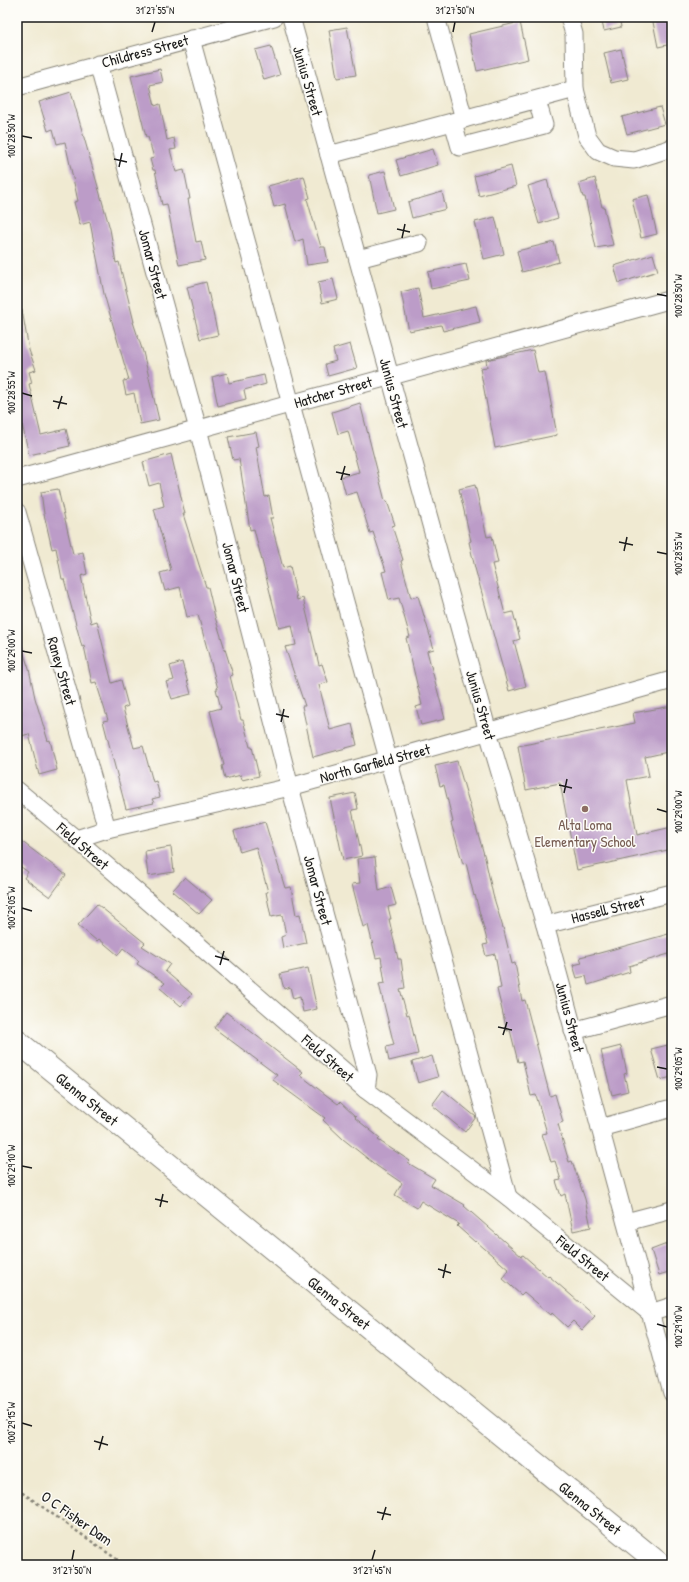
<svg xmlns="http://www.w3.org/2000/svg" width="689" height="1582" viewBox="0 0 689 1582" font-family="'Patrick Hand',sans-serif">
<rect width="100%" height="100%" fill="#fdfcf7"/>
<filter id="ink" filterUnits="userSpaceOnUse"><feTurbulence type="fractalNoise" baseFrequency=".025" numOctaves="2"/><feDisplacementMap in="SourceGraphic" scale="8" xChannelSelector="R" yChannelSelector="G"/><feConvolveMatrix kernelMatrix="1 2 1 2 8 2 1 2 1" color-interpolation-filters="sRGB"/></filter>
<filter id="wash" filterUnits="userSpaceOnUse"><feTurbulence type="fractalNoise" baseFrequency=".012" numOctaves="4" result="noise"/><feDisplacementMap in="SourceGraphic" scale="16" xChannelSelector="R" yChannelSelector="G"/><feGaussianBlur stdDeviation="0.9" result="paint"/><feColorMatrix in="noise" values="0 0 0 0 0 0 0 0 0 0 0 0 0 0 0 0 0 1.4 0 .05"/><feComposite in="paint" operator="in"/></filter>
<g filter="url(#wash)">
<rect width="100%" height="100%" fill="#f0ead2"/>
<g id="blocks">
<g fill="#bc9cc8">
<polygon points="601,17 619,17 621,27 604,31"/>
<polygon points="652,17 670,17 672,44 658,47"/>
<polygon points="520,22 528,59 477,71 469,34"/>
<polygon points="347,27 356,75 337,78 329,30"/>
<polygon points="271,46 280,75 264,80 255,50"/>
<polygon points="621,49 628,79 611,83 604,53"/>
<polygon points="160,69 163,82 150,85 155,106 160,104 167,140 174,138 176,149 170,150 176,172 184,170 190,199 188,199 196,242 201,241 205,260 179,265 167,204 162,205 155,170 153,170 150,159 154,158 148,137 146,137 131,76"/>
<polygon points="71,92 110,229 116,263 119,262 134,322 133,322 143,352 159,420 140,424 134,393 126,395 123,381 129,380 104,294 90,222 80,225 74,202 78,201 65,142 57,144 53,129 48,131 39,102"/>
<polygon points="660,107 665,124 627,134 622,117"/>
<polygon points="433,149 438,165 401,176 396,160"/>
<polygon points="511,166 516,186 479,196 474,176"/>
<polygon points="385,171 394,209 377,213 369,175"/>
<polygon points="304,176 310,198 307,199 321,247 325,247 328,262 307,265 303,239 295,242 285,204 274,207 268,186"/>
<polygon points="595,178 602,207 604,207 613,245 596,248 585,197 583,197 579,183"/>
<polygon points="547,180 558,218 539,224 528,186"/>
<polygon points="442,192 446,209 412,218 408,202"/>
<polygon points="648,195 657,234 641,238 632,199"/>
<polygon points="495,217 504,254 484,259 475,222"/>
<polygon points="554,242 559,262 522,272 517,251"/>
<polygon points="653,254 658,271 619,283 614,266"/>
<polygon points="466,264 470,281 431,289 428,272"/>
<polygon points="333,279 338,299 322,303 318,282"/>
<polygon points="206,282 218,335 200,339 187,287"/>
<polygon points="418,288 424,318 476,306 480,322 443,331 441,325 409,331 401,292"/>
<polygon points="17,310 22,310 29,350 36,370 29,372 32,383 29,384 41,435 66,429 70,446 29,455 22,424 17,426"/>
<polygon points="350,344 357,368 328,376 325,364 336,361 333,349"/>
<polygon points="533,350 538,373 545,372 557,435 495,448 480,368 487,367 486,360"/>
<polygon points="227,373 229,383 264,375 266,384 244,390 246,399 218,406 212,377"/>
<polygon points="360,403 385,501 387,501 395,525 392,526 403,560 401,561 411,598 418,596 434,649 427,651 445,719 421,725 416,707 422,705 406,638 410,637 399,598 389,600 382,572 386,571 373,532 370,533 357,492 346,495 341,477 359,472 348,431 338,434 332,412"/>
<polygon points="256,432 259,446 256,447 265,497 269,496 273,518 270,518 283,568 290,566 297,600 303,598 319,665 322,664 328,682 319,685 330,730 352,724 357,745 313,757 302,706 305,706 285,647 296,645 292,625 279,628 254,529 250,530 239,459 233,460 228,437"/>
<polygon points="171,454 185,514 183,514 206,587 208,587 215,617 233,675 230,676 241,720 243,720 250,747 252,747 259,776 242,780 241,775 225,779 222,766 224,765 210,711 221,708 216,689 218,689 198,615 187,617 180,587 165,591 160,573 171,570 154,509 164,506 159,483 149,486 143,462"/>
<polygon points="475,485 487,537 492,536 498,563 492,564 505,614 513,612 520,639 514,641 526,686 509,691 475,568 469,542 471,541 459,489"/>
<polygon points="58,489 73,554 83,552 87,574 81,576 91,623 97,621 112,683 121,680 128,706 123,708 134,748 143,746 153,782 156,781 160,797 152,799 154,803 126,809 103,721 108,720 96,682 92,683 84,646 82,647 64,579 62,579 56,548 52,549 44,514 41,492"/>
<polygon points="17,642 20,642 29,669 35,698 48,741 50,740 57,770 39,775 29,734 21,736 17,723 17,711 21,710 17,695"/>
<polygon points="182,662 191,694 172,699 166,682 174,680 170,666"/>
<polygon points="672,706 672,751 645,757 649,776 627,780 637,835 672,827 672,849 577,870 560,783 526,790 518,746 635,723 633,713"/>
<polygon points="457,761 485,858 493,895 504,931 512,964 515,963 522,1001 525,1000 550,1096 555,1094 563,1122 558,1124 569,1162 572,1161 585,1199 591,1227 573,1231 565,1194 561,1196 556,1181 561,1180 555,1161 551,1162 542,1134 547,1133 536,1095 531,1096 523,1061 518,1062 510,1030 507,1031 497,989 501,988 495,954 486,956 483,945 488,944 475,895 474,896 466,863 463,864 451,823 453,822 444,785 440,786 435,766"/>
<polygon points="355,793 358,809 352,810 362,856 343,860 330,798"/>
<polygon points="265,822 285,888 291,887 296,915 300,914 306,943 283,948 281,937 286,935 282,915 271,917 266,892 268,892 256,847 240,852 234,831"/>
<polygon points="17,838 66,875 50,897 24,878 28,872 17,864"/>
<polygon points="171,847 174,872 148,876 145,851"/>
<polygon points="375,857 379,891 391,887 396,905 388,907 391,919 389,919 398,959 401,959 405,988 400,989 407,1015 409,1014 418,1054 389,1061 386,1047 394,1045 379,984 385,983 381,957 376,958 368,925 363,927 352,884 360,883 357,859"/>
<polygon points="185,877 212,900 199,914 172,891"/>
<polygon points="97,904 145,943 142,946 170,964 165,971 192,994 181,1006 160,988 165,983 137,964 139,961 123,948 118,955 99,939 97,941 78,925"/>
<polygon points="672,933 672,953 629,966 630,972 588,985 586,976 577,978 573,965 582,963 580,957 596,953 596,954"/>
<polygon points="308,968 317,1009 303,1012 300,997 293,999 290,987 284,989 280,974"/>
<polygon points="226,1012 303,1072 300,1075 338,1104 340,1102 356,1117 355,1118 380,1138 378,1140 410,1161 408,1163 435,1179 431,1185 465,1205 464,1206 521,1256 523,1255 548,1277 549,1276 595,1316 582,1330 573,1321 567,1327 552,1313 551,1315 524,1292 521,1295 502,1278 509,1270 476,1241 475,1242 457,1226 459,1224 421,1201 417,1208 395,1195 402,1183 377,1166 343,1139 323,1120 325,1118 273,1080 277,1075 214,1028"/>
<polygon points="672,1044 672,1077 660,1080 651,1049"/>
<polygon points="621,1046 627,1073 624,1074 628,1091 612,1095 601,1051"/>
<polygon points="432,1056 438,1077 418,1083 412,1062"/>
<polygon points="443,1090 476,1117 465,1132 432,1105"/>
<polygon points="672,1242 672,1271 659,1275 651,1250"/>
</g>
</g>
</g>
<g filter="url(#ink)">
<use href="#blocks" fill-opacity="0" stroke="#868377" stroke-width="1"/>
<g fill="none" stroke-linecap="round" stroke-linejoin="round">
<g stroke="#868377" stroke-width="19">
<g id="minor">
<polyline points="291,17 488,732 545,925 672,1393"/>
<polyline points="436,17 464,119"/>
<polyline points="569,17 574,34 575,89 587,136 598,151 614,158 634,160 672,148"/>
<polyline points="191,39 508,1197"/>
<polyline points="98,64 198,429 290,787 368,1075 366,1090"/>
<polyline points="17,87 274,17"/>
<polyline points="453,122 460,147 544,125 537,100"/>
<polyline points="329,155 575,89"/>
<polyline points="358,259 419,243"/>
<polyline points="17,479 672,299"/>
<polyline points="17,512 107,829"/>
<polyline points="17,790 76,839 366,1090 508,1197 650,1313 672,1306"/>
<polyline points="76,839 107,829 290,787 672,680"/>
<polyline points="545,925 672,893"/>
<polyline points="573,1031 672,1004"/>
<polyline points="600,1128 672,1108"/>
<polyline points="626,1222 672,1210"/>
</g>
</g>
<g stroke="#868377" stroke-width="24">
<polyline id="major" points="17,1041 661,1565"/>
</g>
<polyline stroke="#868377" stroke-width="2.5" stroke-dasharray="3 3" stroke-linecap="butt" points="17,1489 125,1565"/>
<use href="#minor" stroke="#fff" stroke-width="17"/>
<use href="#major" stroke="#fff" stroke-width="22"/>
</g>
</g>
<path fill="none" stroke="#1c1c1c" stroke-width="1.5" d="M152,32L155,22M453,32L455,22M22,136L32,138M114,159L127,162M119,167L122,153M397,229L410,232M402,238L405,224M657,294L667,296M22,393L32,396M53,401L67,404M58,409L62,396M336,472L350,475M341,480L345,466M619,542L633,545M624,551L627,537M657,552L667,554M22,651L32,653M276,714L289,717M281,722L284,709M559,785L572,788M564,793L567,779M657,809L667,812M22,908L32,911M215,956L229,960M220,965L224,951M498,1027L512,1030M503,1035L507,1022M657,1067L667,1069M22,1166L32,1168M155,1199L168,1202M160,1207L163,1194M438,1269L451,1273M443,1278L446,1264M657,1324L667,1327M22,1423L32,1426M94,1441L108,1445M99,1450L103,1436M377,1512L391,1515M382,1520L386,1507M72,1560L74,1550M372,1560L375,1550"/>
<circle fill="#8d6e63" stroke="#fdfcf7" stroke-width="1.5" cx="585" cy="809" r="4"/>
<g text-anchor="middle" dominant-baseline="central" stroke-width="3" stroke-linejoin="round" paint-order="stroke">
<g font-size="15" fill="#1c1c1c" stroke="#fdfcf7">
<text transform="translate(145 51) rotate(-15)">Childress Street</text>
<text transform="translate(308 81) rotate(74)">Junius Street</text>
<text transform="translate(153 264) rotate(75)">Jomar Street</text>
<text transform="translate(333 392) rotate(-16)">Hatcher Street</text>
<text transform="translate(394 393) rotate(75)">Junius Street</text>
<text transform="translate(236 577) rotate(76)">Jomar Street</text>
<text transform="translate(62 671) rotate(74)">Raney Street</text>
<text transform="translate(481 705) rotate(74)">Junius Street</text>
<text transform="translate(375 763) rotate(-15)">North Garfield Street</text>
<text transform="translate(83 846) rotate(41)">Field Street</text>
<text transform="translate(318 890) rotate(75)">Jomar Street</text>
<text transform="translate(608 909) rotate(-14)">Hassell Street</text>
<text transform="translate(570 1017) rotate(75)">Junius Street</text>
<text transform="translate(328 1058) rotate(41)">Field Street</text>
<text transform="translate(87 1099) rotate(39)">Glenna Street</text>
<text transform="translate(583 1258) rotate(39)">Field Street</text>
<text transform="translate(339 1303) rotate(39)">Glenna Street</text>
<text transform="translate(590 1508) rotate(39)">Glenna Street</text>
<text transform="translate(77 1518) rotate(35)">O C Fisher Dam</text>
</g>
<g font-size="15" fill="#785e54" stroke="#fdfcf7">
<text x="585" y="824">Alta Loma<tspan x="585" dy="17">Elementary School</tspan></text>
</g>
</g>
<rect width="689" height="1582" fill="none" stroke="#fdfcf7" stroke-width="44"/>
<rect x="22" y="22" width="645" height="1538" fill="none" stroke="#1c1c1c" stroke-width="1.5"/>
<g font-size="10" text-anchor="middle" fill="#1c1c1c">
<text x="155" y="14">31°27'55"N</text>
<text x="455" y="14">31°27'50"N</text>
<text transform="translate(11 136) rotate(-90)" y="4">100°28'50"W</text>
<text transform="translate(678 296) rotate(-90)" y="4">100°28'50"W</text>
<text transform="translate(11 393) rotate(-90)" y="4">100°28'55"W</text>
<text transform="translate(678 554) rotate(-90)" y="4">100°28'55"W</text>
<text transform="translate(11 651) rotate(-90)" y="4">100°29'00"W</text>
<text transform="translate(678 812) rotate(-90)" y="4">100°29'00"W</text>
<text transform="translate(11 908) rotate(-90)" y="4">100°29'05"W</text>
<text transform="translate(678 1069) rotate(-90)" y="4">100°29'05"W</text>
<text transform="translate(11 1166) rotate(-90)" y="4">100°29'10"W</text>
<text transform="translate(678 1327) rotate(-90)" y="4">100°29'10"W</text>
<text transform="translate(11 1423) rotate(-90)" y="4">100°29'15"W</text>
<text x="72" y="1574">31°27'50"N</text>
<text x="372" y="1574">31°27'45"N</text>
</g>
</svg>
